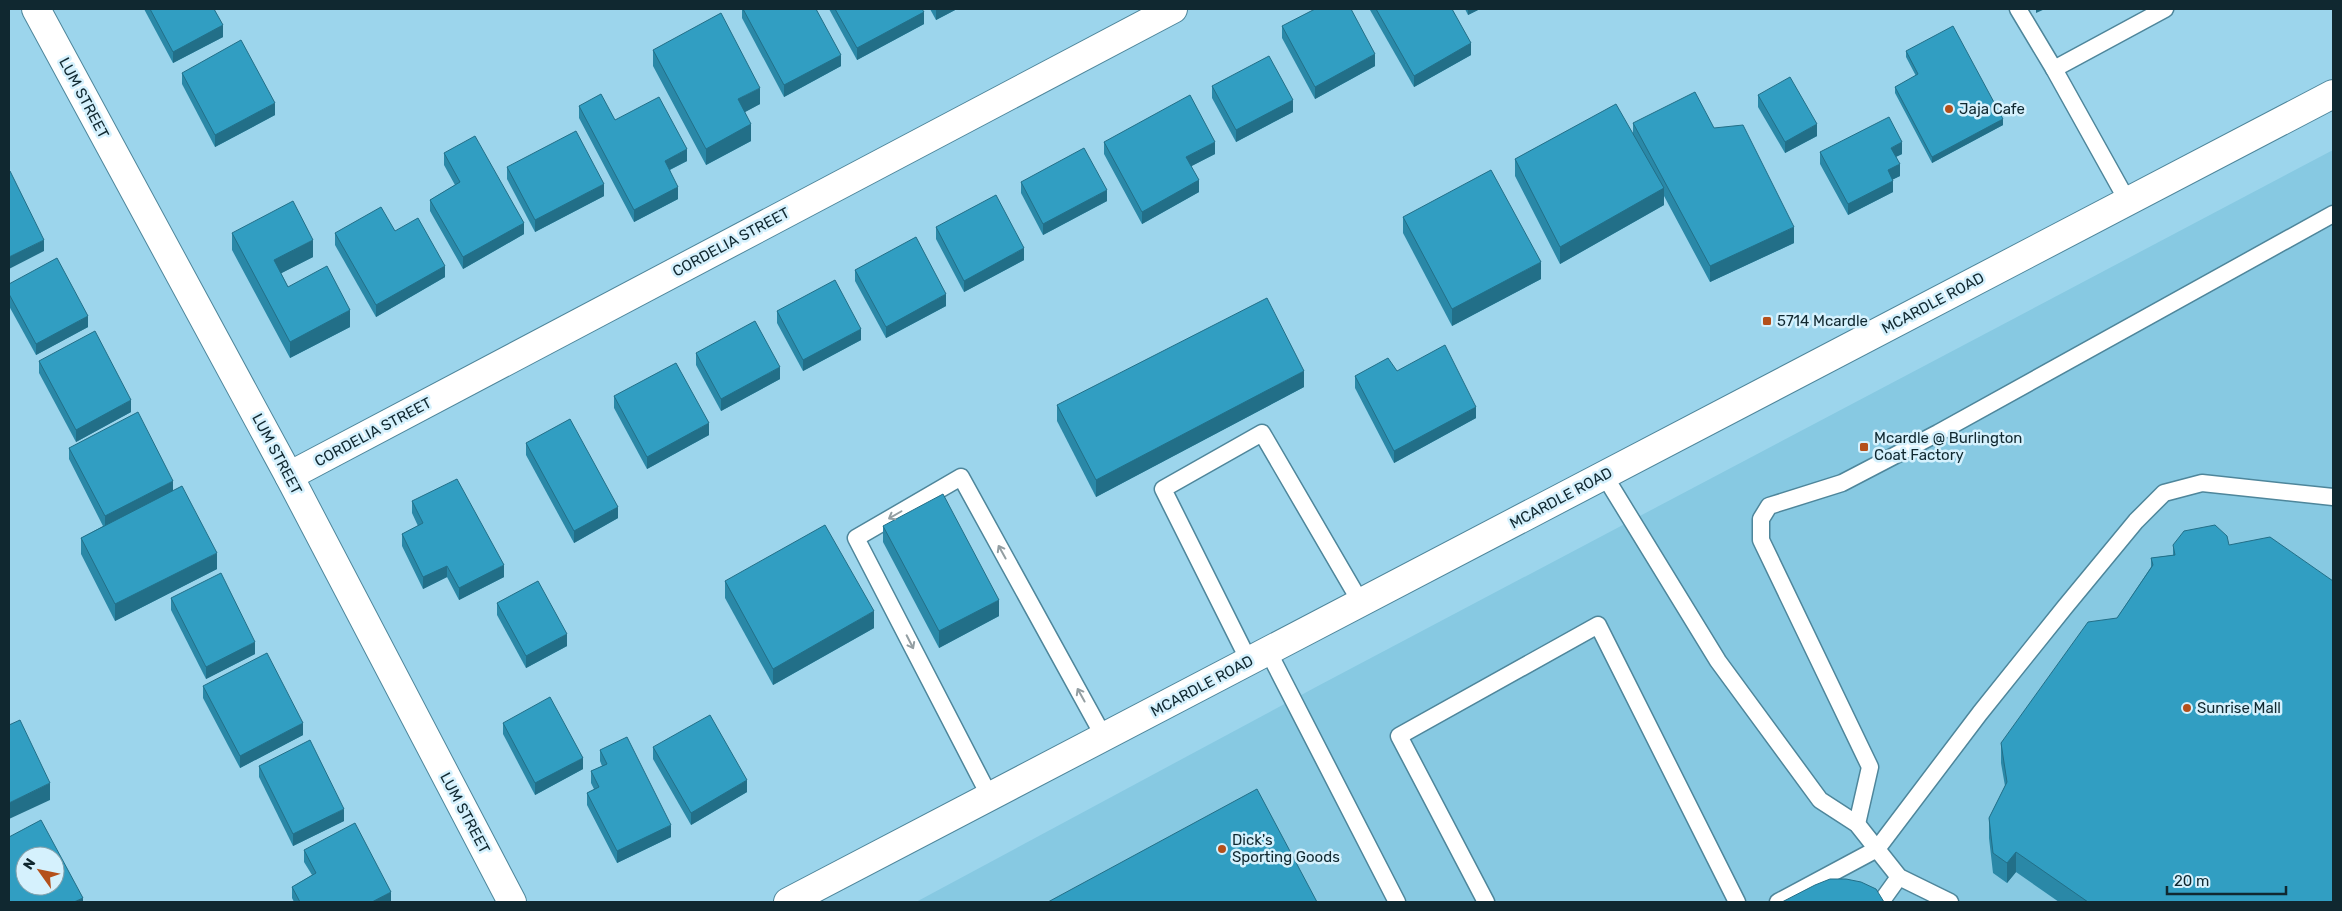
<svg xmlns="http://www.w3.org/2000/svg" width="2342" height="911" viewBox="0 0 2342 911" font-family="Rubik,sans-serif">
<rect width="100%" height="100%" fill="#9cd5ec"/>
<polygon fill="#87c9e2" points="2333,150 2333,902 916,902 1316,687"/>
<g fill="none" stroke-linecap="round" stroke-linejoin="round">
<g stroke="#4e869b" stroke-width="19">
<g id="service">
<polyline points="2018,9 2054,69"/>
<polyline points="2128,202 2054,69 2165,9"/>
<polyline points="1604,475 1718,661 1820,800 1857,824 1899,877 1950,902"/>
<polyline points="1268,651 1397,902"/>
<polyline points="1249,661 1163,489 1262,433 1361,603"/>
<polyline points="990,797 856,538 961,477 1104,737"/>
<polyline points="1857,824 1870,767 1761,540 1761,519 1769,506 1842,483 1938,433 2333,214"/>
<polyline points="1486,902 1399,736 1598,625 1737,902"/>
<polyline points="1778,902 1877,849 1980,713 2065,607 2136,521 2164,493 2202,483 2333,497"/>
<polyline points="1881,902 1899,877"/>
</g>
</g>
<g stroke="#4e869b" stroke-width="30">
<g id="minor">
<polyline points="36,9 289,476 512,902"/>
<polyline points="289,476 1173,9"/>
</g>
</g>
<g stroke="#4e869b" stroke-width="30">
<polyline id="secondary" points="788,902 2333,94"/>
</g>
<use href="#service" stroke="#fff" stroke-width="16"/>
<use href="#minor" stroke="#fff" stroke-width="28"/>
<use href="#secondary" stroke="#fff" stroke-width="28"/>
</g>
<g fill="#2a88a7">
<polygon points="144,9 214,9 223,37 173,63"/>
<polygon points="742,9 816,9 841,66 784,97 742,18"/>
<polygon points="829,9 922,9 924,24 857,60"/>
<polygon points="930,9 957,9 936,20"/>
<polygon points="1370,9 1452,9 1471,55 1414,87 1370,10"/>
<polygon points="1465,9 1480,9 1468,15"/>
<polygon points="1282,26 1375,66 1315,99 1282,38"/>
<polygon points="653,50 760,104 744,112 751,141 706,165 653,66"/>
<polygon points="1906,51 2003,125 1932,163 1895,93 1895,87 1916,76 1906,57"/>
<polygon points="182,73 275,115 215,147 182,84"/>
<polygon points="1212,86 1293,112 1236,142 1212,98"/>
<polygon points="1758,95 1817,136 1785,153 1758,107"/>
<polygon points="579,106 615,120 687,161 670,170 678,199 634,222 579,118"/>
<polygon points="1633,123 1714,128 1794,243 1710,282 1664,196 1664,205 1560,264 1515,176 1515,159 1633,134"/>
<polygon points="1104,142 1215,154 1191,166 1199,192 1142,224 1104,154"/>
<polygon points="1820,152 1902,154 1896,157 1900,176 1893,179 1893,192 1848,215 1820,164"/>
<polygon points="444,153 524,234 463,269 430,211 430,200 455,185 444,165"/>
<polygon points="507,167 604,196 535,232 507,179"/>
<polygon points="1021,182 1107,201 1043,235 1021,193"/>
<polygon points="1403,217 1541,279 1452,326 1403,233"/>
<polygon points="936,227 1024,260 964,292 936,239"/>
<polygon points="395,231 445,277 376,317 335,245 335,233"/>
<polygon points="232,233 313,257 281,273 288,287 350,327 290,358 232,250"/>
<polygon points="855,270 946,306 886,338 855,281"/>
<polygon points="9,284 88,327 36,355 9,306"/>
<polygon points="777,311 861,340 803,371 777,323"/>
<polygon points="696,353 780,379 721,411 696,365"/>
<polygon points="39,361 131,412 76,442 39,373"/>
<polygon points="1397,371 1476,418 1394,463 1355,388 1355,376"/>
<polygon points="1304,387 1096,497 1057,421 1057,405"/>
<polygon points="614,396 709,435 647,469 614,408"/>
<polygon points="526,443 618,518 574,543 526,455"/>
<polygon points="69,448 173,491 217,569 115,621 81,554 81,538 103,526 69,459"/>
<polygon points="412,501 504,577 459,600 447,577 423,589 402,546 402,534 418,526 412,513"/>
<polygon points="883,526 999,616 939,648 883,542"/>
<polygon points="2173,545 2333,902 2059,902 2016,872 2007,883 1993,873 1989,838 1989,818 2005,786 2001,763 2001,743 2117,618 2151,567 2151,558 2173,555"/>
<polygon points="725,581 874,628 773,685 725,598"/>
<polygon points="171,598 255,654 206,679 171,610"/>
<polygon points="497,603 567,646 526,668 497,615"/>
<polygon points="203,686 303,735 240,768 203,698"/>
<polygon points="503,723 583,769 535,795 503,734"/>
<polygon points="653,747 747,792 691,825 653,759"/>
<polygon points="600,750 671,837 617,863 587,805 587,793 594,789 591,783 591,771 602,766 600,761"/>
<polygon points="259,766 344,821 293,846 259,777"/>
<polygon points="304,850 391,902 294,902 292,898 292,887 312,875 304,862"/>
</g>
<g fill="#226f88">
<polygon points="936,9 957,9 936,20"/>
<polygon points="1468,9 1480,9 1468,15"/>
<polygon points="2036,9 2045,9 2036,13"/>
<polygon points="924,12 924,24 857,60 857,48"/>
<polygon points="223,25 223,37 173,63 173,52"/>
<polygon points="1471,43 1471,55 1414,87 1414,76"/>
<polygon points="1375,54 1375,66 1315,99 1315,87"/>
<polygon points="841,55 841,66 784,97 784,85"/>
<polygon points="760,88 760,104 738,116 738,99"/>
<polygon points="1293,100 1293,112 1236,142 1236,130"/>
<polygon points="275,103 275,115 215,147 215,135"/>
<polygon points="2003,119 2003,125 1932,163 1932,157"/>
<polygon points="751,124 751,141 706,165 706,149"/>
<polygon points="1817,124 1817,136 1785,153 1785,142"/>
<polygon points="1215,142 1215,154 1186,169 1186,157"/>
<polygon points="1902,142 1902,154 1891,159 1891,148"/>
<polygon points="687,149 687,161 665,172 665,161"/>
<polygon points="1900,164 1900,176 1888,182 1888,170"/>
<polygon points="1199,180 1199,192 1142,224 1142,212"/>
<polygon points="1893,181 1893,192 1848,215 1848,204"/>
<polygon points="604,184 604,196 535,232 535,220"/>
<polygon points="678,187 678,199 634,222 634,210"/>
<polygon points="1664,188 1664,205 1560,264 1560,247"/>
<polygon points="1107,190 1107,201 1043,235 1043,224"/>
<polygon points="524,223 524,234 463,269 463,257"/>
<polygon points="1794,227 1794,243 1710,282 1710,266"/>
<polygon points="44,240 44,251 9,269 9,257"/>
<polygon points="313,240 313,257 274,277 274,260"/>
<polygon points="1024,248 1024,260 964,292 964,281"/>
<polygon points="1541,262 1541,279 1452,326 1452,309"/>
<polygon points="445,266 445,277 376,317 376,305"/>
<polygon points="946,294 946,306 886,338 886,327"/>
<polygon points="350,310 350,327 290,358 290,342"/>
<polygon points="88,316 88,327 36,355 36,344"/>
<polygon points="861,329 861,340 803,371 803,360"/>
<polygon points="780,367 780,379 721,411 721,399"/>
<polygon points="1304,371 1304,387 1096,497 1096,480"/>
<polygon points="131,400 131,412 76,442 76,430"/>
<polygon points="1476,407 1476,418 1394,463 1394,451"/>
<polygon points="709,423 709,435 647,469 647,457"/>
<polygon points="173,481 173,493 105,528 105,516"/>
<polygon points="618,507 618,518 574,543 574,531"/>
<polygon points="217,553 217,569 115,621 115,604"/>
<polygon points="504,565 504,577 459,600 459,588"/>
<polygon points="447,566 447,577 423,589 423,577"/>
<polygon points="999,600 999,616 939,648 939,631"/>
<polygon points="874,611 874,628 773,685 773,669"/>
<polygon points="567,634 567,646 526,668 526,656"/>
<polygon points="255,642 255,654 206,679 206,667"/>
<polygon points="303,723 303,735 240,768 240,756"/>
<polygon points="583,758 583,769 535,795 535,783"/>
<polygon points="747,780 747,792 691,825 691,813"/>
<polygon points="50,783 50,800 9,819 9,803"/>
<polygon points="344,809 344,821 293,846 293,834"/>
<polygon points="671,825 671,837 617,863 617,851"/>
<polygon points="2016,852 2016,872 2007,883 2007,863"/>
<polygon points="391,892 391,902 372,902"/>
<polygon points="83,898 83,902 74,902"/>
</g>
<g fill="#319ec2" stroke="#226f88" fill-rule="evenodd">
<polygon points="150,9 214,9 223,25 173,52"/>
<polygon points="743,9 816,9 841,55 784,85"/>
<polygon points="835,9 922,9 924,12 857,48"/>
<polygon points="1315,9 1351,9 1375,54 1315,87 1282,26"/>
<polygon points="1376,9 1452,9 1471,43 1414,76"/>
<polygon points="721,13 760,88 738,99 751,124 706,149 653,50"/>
<polygon points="1953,26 2003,119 1932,157 1895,87 1918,74 1906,51"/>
<polygon points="241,40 275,103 215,135 182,73"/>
<polygon points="1269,56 1293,100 1236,130 1212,86"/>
<polygon points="1790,77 1817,124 1785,142 1758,95"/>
<polygon points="1695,92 1714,128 1743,125 1794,227 1710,266 1633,123"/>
<polygon points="601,94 615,120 659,97 687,149 665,161 678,187 634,210 579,106"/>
<polygon points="1190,95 1215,142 1186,157 1199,180 1142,212 1104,142"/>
<polygon points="1616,104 1664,188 1560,247 1515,159"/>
<polygon points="1889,117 1902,142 1891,148 1900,164 1888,170 1893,181 1848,204 1820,152"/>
<polygon points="576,131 604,184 535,220 507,167"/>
<polygon points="475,136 524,223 463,257 430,200 460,182 444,153"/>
<polygon points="1084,148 1107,190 1043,224 1021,182"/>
<polygon points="1491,170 1541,262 1452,309 1403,217"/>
<polygon points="10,171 44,240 9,257 9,172"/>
<polygon points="996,195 1024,248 964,281 936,227"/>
<polygon points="293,201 313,240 274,260 288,287 327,266 350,310 290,342 232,233"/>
<polygon points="381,207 395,231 418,218 445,266 376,305 335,233"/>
<polygon points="916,237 946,294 886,327 855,270"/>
<polygon points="57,258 88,316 36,344 9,294 9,284"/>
<polygon points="835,280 861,329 803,360 777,311"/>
<polygon points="1267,298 1304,371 1096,480 1057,405"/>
<polygon points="755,321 780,367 721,399 696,353"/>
<polygon points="95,331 131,400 76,430 39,361"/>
<polygon points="1445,345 1476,407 1394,451 1355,376 1388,358 1397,371"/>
<polygon points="676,363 709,423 647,457 614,396"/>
<polygon points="138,412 173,481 105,516 69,448"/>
<polygon points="570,419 618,507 574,531 526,443"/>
<polygon points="457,479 504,565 459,588 447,566 423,577 402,534 423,523 412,501"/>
<polygon points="182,486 217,553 115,604 81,538"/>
<polygon points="943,494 999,600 939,631 883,526"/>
<polygon points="825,525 874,611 773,669 725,581"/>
<polygon points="2215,525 2227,536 2229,545 2270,537 2333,581 2333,902 2088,902 2016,852 2007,863 1993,853 1989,818 2007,782 2001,743 2088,622 2117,618 2153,565 2151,558 2175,555 2173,545 2184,531"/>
<polygon points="221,573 255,642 206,667 171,598"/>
<polygon points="538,581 567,634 526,656 497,603"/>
<polygon points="267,653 303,723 240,756 203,686"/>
<polygon points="550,697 583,758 535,783 503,723"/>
<polygon points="710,715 747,780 691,813 653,747"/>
<polygon points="20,720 50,783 9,803 9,725"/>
<polygon points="627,737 671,825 617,851 587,793 599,787 591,771 607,764 600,750"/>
<polygon points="310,740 344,809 293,834 259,766"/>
<polygon points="1257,789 1317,902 1048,902"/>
<path d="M41,820L83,898L74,902H9V837ZM25,856H55V886H25Z"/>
<polygon points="355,823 391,892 372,902 300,902 292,887 316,873 304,850"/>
<polygon points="1830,879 1846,879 1861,882 1876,889 1884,902 1782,902 1815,885"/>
</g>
<defs><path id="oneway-shaft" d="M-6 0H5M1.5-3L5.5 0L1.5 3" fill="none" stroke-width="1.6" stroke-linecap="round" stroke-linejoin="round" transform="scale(1.25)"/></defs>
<g stroke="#939ea2">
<use href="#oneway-shaft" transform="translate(895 515) rotate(150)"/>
<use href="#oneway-shaft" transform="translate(1002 552) rotate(-119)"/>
<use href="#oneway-shaft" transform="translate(910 642) rotate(63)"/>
<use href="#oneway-shaft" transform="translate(1081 695) rotate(-119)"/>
</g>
<g fill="#b4501b" stroke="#d5f1fd" stroke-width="2">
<circle cx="1949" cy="109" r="5"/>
<rect x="1762" y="316" width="10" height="10" rx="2.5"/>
<rect x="1859" y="442" width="10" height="10" rx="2.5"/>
<circle cx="2187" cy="708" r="5"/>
<circle cx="1222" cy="849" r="5"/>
</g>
<g text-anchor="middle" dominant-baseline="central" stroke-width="5" stroke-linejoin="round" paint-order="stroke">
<g font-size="15" fill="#102830" stroke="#d5f1fd">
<text transform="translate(84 98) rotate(62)">LUM STREET</text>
<text transform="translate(731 242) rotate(-28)">CORDELIA STREET</text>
<text transform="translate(1933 303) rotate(-28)">MCARDLE ROAD</text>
<text transform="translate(373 432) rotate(-28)">CORDELIA STREET</text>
<text transform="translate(277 454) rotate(62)">LUM STREET</text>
<text transform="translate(1561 498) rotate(-28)">MCARDLE ROAD</text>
<text transform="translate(1202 686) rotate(-28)">MCARDLE ROAD</text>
<text transform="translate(465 813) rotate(62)">LUM STREET</text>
</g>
<g font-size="15" fill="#102830" stroke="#d5f1fd" text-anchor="start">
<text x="1959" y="109">Jaja Cafe</text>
<text x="1777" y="321">5714 Mcardle</text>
<text x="1874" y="438">Mcardle @ Burlington<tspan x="1874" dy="17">Coat Factory</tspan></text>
<text x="2197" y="708">Sunrise Mall</text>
<text x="1232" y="840">Dick's<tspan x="1232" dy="17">Sporting Goods</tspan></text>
</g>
</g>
<rect width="2342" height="911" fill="none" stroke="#102830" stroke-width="20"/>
<g transform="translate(40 871) rotate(303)"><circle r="24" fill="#d5f1fd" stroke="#86a1ab"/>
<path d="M0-4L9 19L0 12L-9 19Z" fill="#b4501b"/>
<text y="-8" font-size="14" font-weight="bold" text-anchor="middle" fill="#102830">N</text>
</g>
<path d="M2167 886v8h119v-8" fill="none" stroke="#102830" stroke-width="2.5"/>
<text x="2174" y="886" font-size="15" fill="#102830" stroke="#d5f1fd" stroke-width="4" paint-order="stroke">20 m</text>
</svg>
